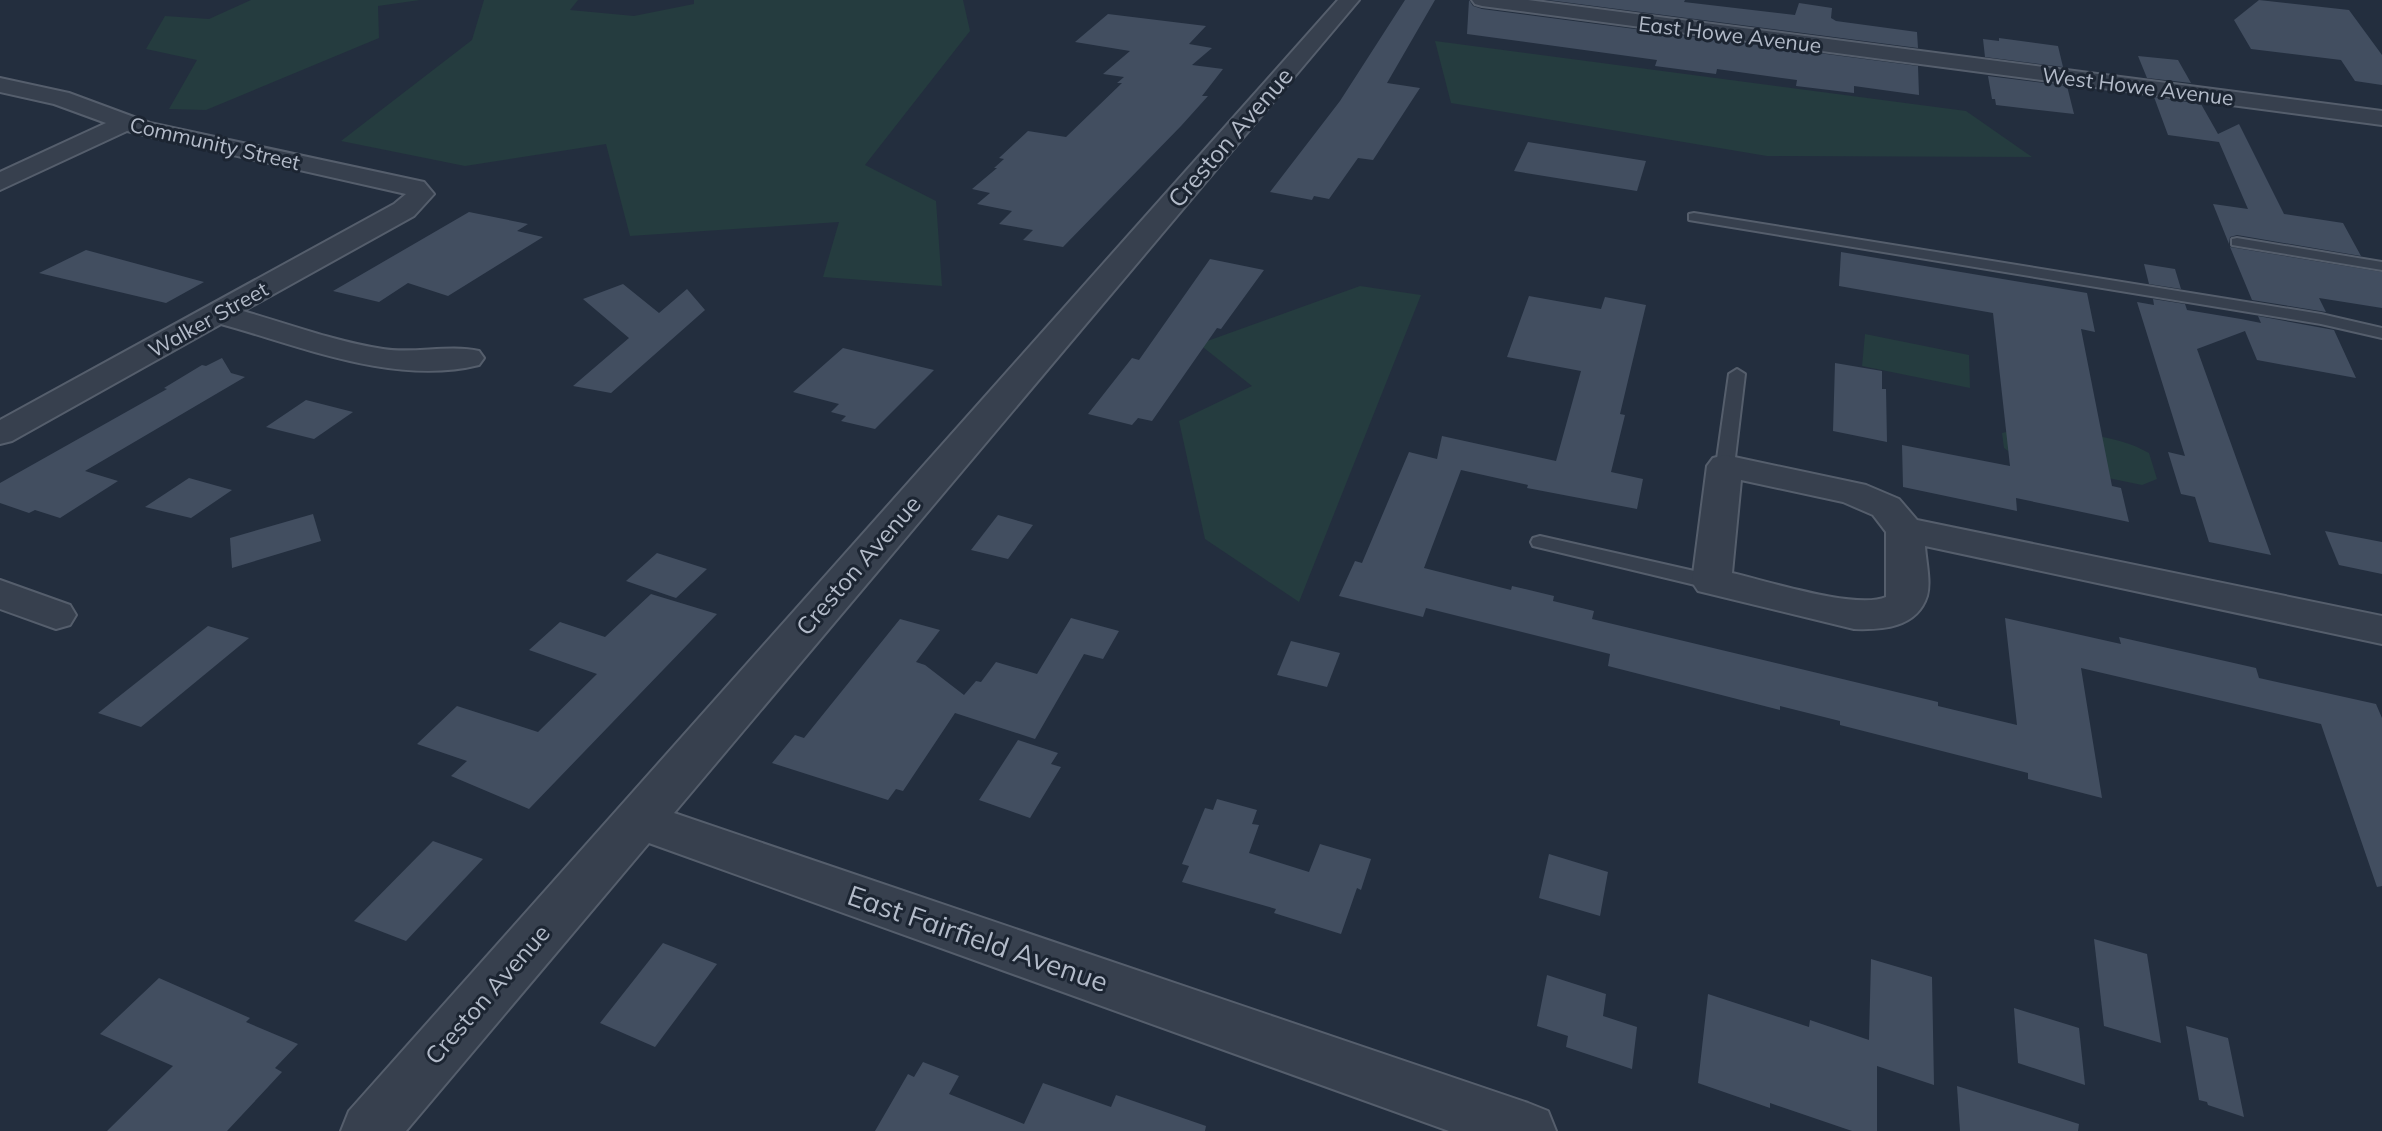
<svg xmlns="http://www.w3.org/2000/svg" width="2382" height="1131" viewBox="0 0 2382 1131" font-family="Mulish,sans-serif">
<rect width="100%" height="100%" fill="#232e3e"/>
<g fill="#253c3f">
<polygon points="251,0 420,0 378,6 379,38 206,110 169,109 197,60 146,49 165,16 209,19"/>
<polygon points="484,0 578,0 570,10 634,16 694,4 694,0 963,0 970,31 865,165 936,201 942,286 823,277 839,222 630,236 606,144 465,166 341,141 472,40"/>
<polygon points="1435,41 1966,111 2032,157 1767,156 1451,103"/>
<polygon points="1360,286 1421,295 1299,602 1205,539 1179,421 1252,386 1199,344"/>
<polygon points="1865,334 1969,355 1970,388 1862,366"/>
<path d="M2018,429C2060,433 2112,431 2149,453L2157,479L2142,485L2021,460L2004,448L2002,433Z"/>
</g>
<g fill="#424e60">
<polygon points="1405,0 1435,0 1387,83 1420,88 1373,160 1358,158 1329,199 1314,196 1312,200 1270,192 1340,101"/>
<polygon points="1469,0 1473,6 1482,9 1918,66 1919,95 1854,86 1854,93 1796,86 1797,80 1717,69 1716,74 1655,66 1657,60 1467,34"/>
<polygon points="1548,0 1685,0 1684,2 1795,15 1799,3 1832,8 1831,18 1836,21 1917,32 1918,48"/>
<polygon points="2259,0 2349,10 2382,55 2382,85 2355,81 2341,60 2251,49 2234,20"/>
<polygon points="1108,14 1206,26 1189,44 1212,48 1192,65 1223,69 1202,96 1208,96 1181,126 1063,247 1023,240 1033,230 999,224 1012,211 977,204 990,193 972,189 997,168 994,168 1004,159 999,158 1028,131 1066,137 1122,83 1117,83 1124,77 1103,74 1130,51 1075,42"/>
<polygon points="1999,38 2058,46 2063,67 1985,57 1983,39 1999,41"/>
<polygon points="2138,56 2178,60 2191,83 2147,78"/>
<polygon points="1988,76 2067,86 2074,114 1996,105 1995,99 1992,99"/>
<polygon points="2154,97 2201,104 2218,134 2239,124 2284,214 2343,223 2361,256 2237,235 2230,237 2229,244 2213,204 2248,209 2219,142 2168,135"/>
<polygon points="1528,142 1646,161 1637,191 1514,171"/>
<polygon points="469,212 528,224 517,231 543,237 448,296 408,283 379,302 333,291"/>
<polygon points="2230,247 2382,272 2382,308 2319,298 2326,312 2252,300"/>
<polygon points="86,250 204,282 166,303 39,273"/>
<polygon points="1841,252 2087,293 2095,332 2081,329 2112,486 2121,488 2129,522 2016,498 2017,511 1903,487 1902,445 2010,466 1993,313 1839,286"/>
<polygon points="1210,259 1264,270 1221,329 1217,328 1152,421 1138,418 1132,425 1088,414 1132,358 1139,360"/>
<polygon points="2144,264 2175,269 2181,289 2149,284"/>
<polygon points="623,284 659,313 687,289 705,310 611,393 573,386 629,338 583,299"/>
<polygon points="1529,296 1601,309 1605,297 1646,305 1620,414 1625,415 1611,472 1643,479 1637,509 1527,488 1528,485 1461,470 1424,568 1511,590 1512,586 1554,596 1553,601 1594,611 1592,619 1938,702 1938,706 2017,725 2005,618 2121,644 2119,637 2256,668 2259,678 2376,704 2382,718 2382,886 2377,887 2321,724 2081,668 2102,798 2028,779 2028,773 1840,725 1840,721 1780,706 1780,710 1608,666 1610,654 1426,608 1423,617 1339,596 1355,561 1362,563 1409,452 1437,459 1442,436 1556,461 1581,371 1507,357"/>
<polygon points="2153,299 2185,304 2187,310 2241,319 2261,323 2258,316 2334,330 2356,378 2257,360 2245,331 2197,349 2271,555 2209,542 2195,497 2181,494 2168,452 2185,456 2137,302 2154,305"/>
<polygon points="843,348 934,370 875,429 841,421 846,416 831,412 839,404 793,392"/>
<polygon points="222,358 231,373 245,377 85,471 118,481 60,518 35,510 29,513 0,503 0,483 167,389 164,388 202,365 206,366"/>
<polygon points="1835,363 1882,371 1882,389 1886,389 1887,442 1833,431"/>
<polygon points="306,400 353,412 314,439 266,427"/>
<polygon points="189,478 232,490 191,518 145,507"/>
<polygon points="313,514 321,541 232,568 230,538"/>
<polygon points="998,515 1033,525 1008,559 971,550"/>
<polygon points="2325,531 2382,542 2382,574 2339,565"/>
<polygon points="657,553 707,569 676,598 626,581"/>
<polygon points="651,594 717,614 529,809 451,776 467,761 417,744 457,706 538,732 597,674 529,650 560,622 605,637"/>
<polygon points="1071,618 1119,631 1103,659 1084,654 1035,739 955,713 903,791 896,789 888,800 772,763 795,735 804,738 900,619 940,630 916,662 925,665 964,695 976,681 981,682 996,662 1037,674"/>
<polygon points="208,626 249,638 141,727 98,713"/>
<polygon points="1291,641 1340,653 1327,687 1277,675"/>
<polygon points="1018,740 1058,753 1051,764 1061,767 1030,818 979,800"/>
<polygon points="1217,799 1257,810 1252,824 1259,825 1249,853 1309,872 1320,844 1371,859 1361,890 1357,888 1341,934 1274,913 1276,909 1182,882 1189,866 1182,864 1205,808 1213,810"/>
<polygon points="433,841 483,859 406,941 354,921"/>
<polygon points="1549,854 1608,872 1600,916 1539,898"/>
<polygon points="2094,939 2147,954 2161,1043 2104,1026"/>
<polygon points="663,943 717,964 655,1047 600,1023"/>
<polygon points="1871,959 1932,977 1934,1085 1877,1066 1877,1131 1852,1131 1770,1103 1770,1108 1698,1083 1708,994 1809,1027 1810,1020 1869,1040"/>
<polygon points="1547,975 1606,994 1603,1016 1637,1027 1632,1069 1566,1047 1568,1036 1537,1026"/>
<polygon points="159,978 250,1018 246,1022 298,1044 275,1068 282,1072 227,1131 107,1131 173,1066 100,1034"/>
<polygon points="2014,1008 2079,1028 2085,1085 2018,1063"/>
<polygon points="2186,1026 2228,1038 2244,1117 2208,1105 2207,1102 2199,1100"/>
<polygon points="923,1062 959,1076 949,1094 1024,1124 1043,1083 1111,1107 1116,1095 1206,1126 1205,1131 875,1131 908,1074 914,1077"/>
<polygon points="1957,1086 2079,1124 2078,1131 1960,1131"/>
</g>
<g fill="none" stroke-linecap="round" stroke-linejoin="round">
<g stroke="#555e6c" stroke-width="4">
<g id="service">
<polygon points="1694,213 2321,314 2382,328 2382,338 2321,324 1689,220 1689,214"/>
<polygon points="2237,238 2382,262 2382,270 2232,245 2232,239"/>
<polygon points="1737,369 1745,374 1734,466 1725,471 1716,466 1729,374"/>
<polygon points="1540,536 1712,575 1719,577 1722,582 1719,587 1712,589 1533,546 1531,542 1533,538"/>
</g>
</g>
<g stroke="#555e6c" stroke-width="4">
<g id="minor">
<polygon points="1338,0 1359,0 674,813 1528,1103 1548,1111 1556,1131 1449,1131 649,843 406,1131 341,1131 349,1111"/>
<polygon points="1472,0 1528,0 2382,111 2382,125 1482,6 1475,4"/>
<path d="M0,78L69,93L150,123L424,182L434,194L414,216L243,311C288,324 337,342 383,349C415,354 449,344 479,351L484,358L479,365C395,386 301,346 221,324L12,441L0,444V420L394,204L406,194L127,131L0,190V172L106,123L54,104L0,92Z"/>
<path d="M1725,455L1866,485L1899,499L1917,520L2382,616V644L1925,546C1926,561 1931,582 1927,596C1917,628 1882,630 1854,629L1698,591L1692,582L1707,466L1713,458ZM1741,480L1843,502L1873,515L1886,532V597C1856,610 1767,581 1732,573Z"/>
<polygon points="0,580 70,605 76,615 70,625 56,629 0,609"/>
</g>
</g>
<use href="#service" fill="#37404e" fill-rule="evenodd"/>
<use href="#minor" fill="#37404e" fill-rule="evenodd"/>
</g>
<g text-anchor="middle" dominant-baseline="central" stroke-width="6" stroke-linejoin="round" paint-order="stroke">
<g font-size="21" fill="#b3bbc9" stroke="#1c2532">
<text transform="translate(1730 34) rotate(7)">East Howe Avenue</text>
<text transform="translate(2138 86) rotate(7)">West Howe Avenue</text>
<text transform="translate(215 143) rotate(13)">Community Street</text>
<text transform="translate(208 319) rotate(-29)">Walker Street</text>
</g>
<g font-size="24" fill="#b3bbc9" stroke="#1c2532">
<text transform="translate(1230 137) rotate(-49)">Creston Avenue</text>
<text transform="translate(858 565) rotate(-49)">Creston Avenue</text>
<text transform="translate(487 994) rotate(-49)">Creston Avenue</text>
</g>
<g font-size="28" fill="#b3bbc9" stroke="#1c2532">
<text transform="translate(978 938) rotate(19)">East Fairfield Avenue</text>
</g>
</g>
</svg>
